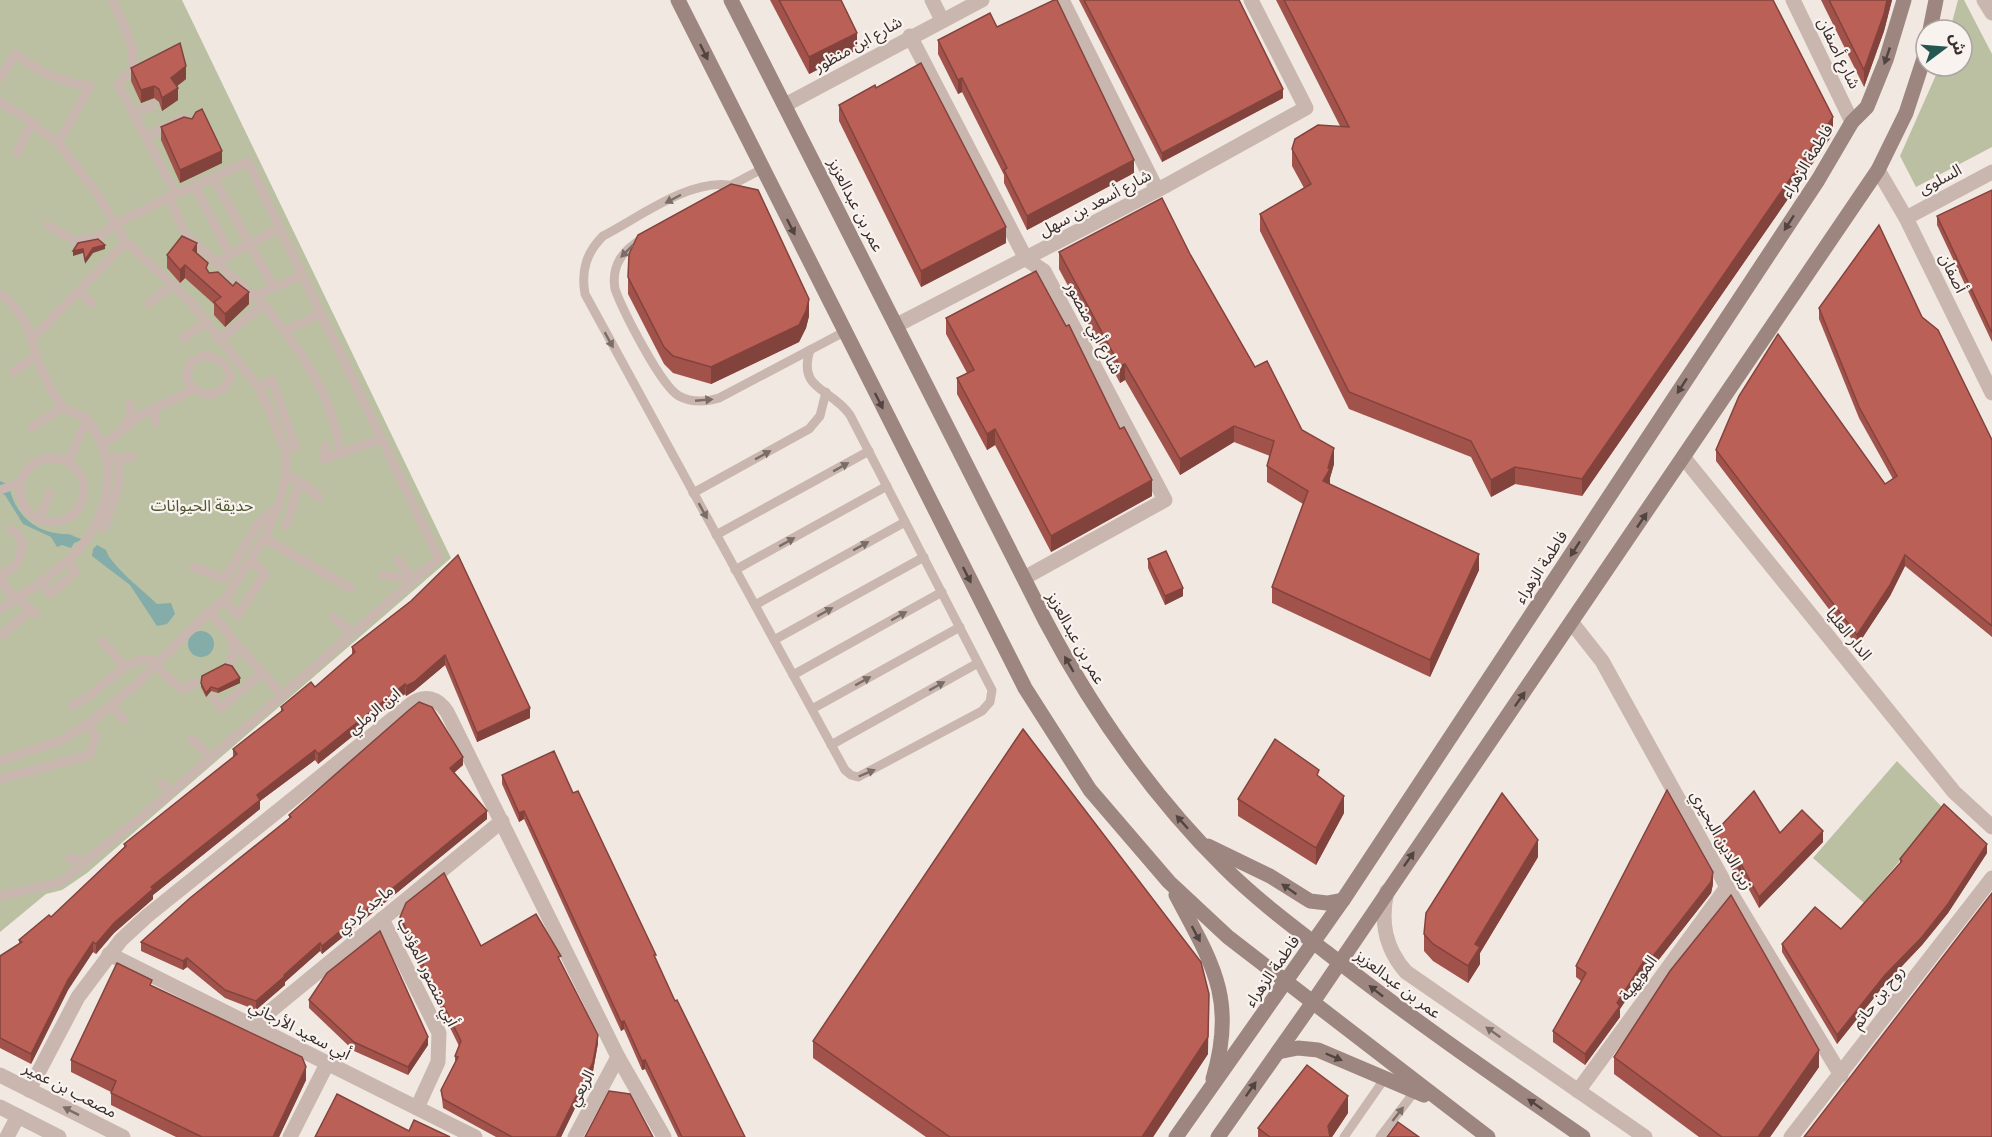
<svg xmlns="http://www.w3.org/2000/svg" width="1992" height="1137" viewBox="0 0 1992 1137" font-family="'Public Sans','Noto Sans Arabic',sans-serif">
<rect width="100%" height="100%" fill="#f2e8e2"/>
<g fill="#bbc0a3">
<polygon points="0,0 182,0 451,558 87,873 62,890 46,894 0,932"/>
<polygon points="1958,0 1964,0 1992,54 1992,147 1916,187 1900,156 1940,66 1962,66 1962,30 1950,30"/>
<polygon points="1897,761 1944,809 1864,903 1813,858"/>
</g>
<g fill="#84aca8">
<path d="M0,481L9,485C14,515 37,534 66,534C72,534 77,539 84,539L74,543L71,548L62,545L57,547L51,537L23,524L5,495L0,493Z"/>
<path d="M97,545L106,550C110,565 145,592 157,604L171,603L175,614L167,624L157,626L130,585L92,556L93,549Z"/>
<circle cx="201" cy="644" r="13"/>
</g>
<g fill="none" stroke-linecap="round" stroke-linejoin="round">
<g stroke="#c9b7af" stroke-width="9">
<path d="M0,78L16,54C42,74 58,81 90,86L58,143"/>
<polyline points="0,102 23,116 58,143 98,195 126,242 190,301 258,387 269,409 286,453 286,476 279,505 264,538 224,601 209,612 132,688 92,721 62,740 0,761"/>
<polyline points="134,113 153,105"/>
<polyline points="146,137 184,117 189,126"/>
<polyline points="17,153 32,122"/>
<polyline points="214,179 273,286"/>
<path d="M728,185C688,180 638,218 603,236C586,253 581,271 585,294L845,770L851,775L858,777L982,711L990,702L992,690L850,415C832,388 797,391 810,350"/>
<polyline points="195,187 230,254"/>
<polyline points="724,189 762,169"/>
<polyline points="169,197 186,235 263,304 221,339"/>
<polyline points="47,225 76,241 100,236 116,223 176,194 118,84 133,69 132,46 113,0"/>
<path d="M643,238C623,250 611,265 615,289C623,311 661,386 679,396C692,403 706,402 719,398L844,332"/>
<polyline points="215,263 279,228"/>
<polyline points="79,291 92,304"/>
<path d="M0,294C36,319 27,345 46,379C51,388 56,400 63,407C69,413 81,413 87,419C92,424 98,436 101,442C107,456 109,473 107,487C101,547 46,580 0,609"/>
<polyline points="253,297 302,275"/>
<polyline points="149,303 172,285"/>
<path d="M263,304C299,348 333,395 340,453L323,460L326,446"/>
<polyline points="285,331 322,313"/>
<polyline points="183,338 206,323"/>
<polyline points="32,339 126,242"/>
<path d="M206,355L223,362L231,376C222,400 195,401 186,376L191,362Z"/>
<polyline points="13,372 36,356"/>
<polyline points="258,387 272,380 295,447 285,450"/>
<polyline points="154,411 156,423"/>
<polyline points="126,424 131,415 130,404"/>
<polyline points="32,427 63,407"/>
<polyline points="102,445 143,414 194,389"/>
<polyline points="340,453 383,439"/>
<polyline points="114,458 132,457"/>
<circle cx="52" cy="490" r="32"/>
<polyline points="68,462 87,419"/>
<polyline points="286,476 300,481 319,497"/>
<polyline points="0,490 17,484 20,490"/>
<polyline points="693,493 809,429 820,416 826,392"/>
<polyline points="39,519 50,493"/>
<polyline points="286,526 300,481"/>
<polyline points="104,528 118,486 119,457"/>
<polyline points="716,535 869,451"/>
<polyline points="264,538 350,588"/>
<polyline points="398,560 414,579"/>
<polyline points="194,567 225,579 258,524 277,507"/>
<polyline points="735,570 887,486"/>
<polyline points="2,574 5,588 36,614"/>
<polyline points="0,575 16,566 23,544 18,534 11,530"/>
<polyline points="383,575 414,579"/>
<polyline points="42,582 50,594 76,571 67,562"/>
<polyline points="224,601 238,615 265,574 250,560"/>
<polyline points="755,605 905,522"/>
<path d="M209,612C225,630 241,639 230,664"/>
<polyline points="333,617 352,633"/>
<polyline points="2,635 31,610"/>
<polyline points="233,640 282,695"/>
<polyline points="774,640 924,557"/>
<polyline points="102,641 125,667"/>
<polyline points="155,665 182,690 196,683"/>
<polyline points="793,675 942,592"/>
<polyline points="213,698 221,708 262,673"/>
<path d="M72,705C102,695 127,648 159,662"/>
<polyline points="110,706 125,720"/>
<polyline points="812,709 960,627"/>
<polyline points="191,739 211,757"/>
<polyline points="831,745 978,663"/>
<polyline points="0,779 90,755 96,735 86,725"/>
<polyline points="161,783 170,792"/>
<polyline points="85,862 160,802 439,558 248,162 176,194"/>
<polyline points="0,896 61,882 85,862 70,858"/>
<polyline points="1344,1137 1385,1078"/>
<polyline points="1380,1137 1415,1091"/>
</g>
<g stroke="#c9b7af" stroke-width="15">
<polyline points="932,0 942,20"/>
<polyline points="1062,0 1157,190"/>
<polyline points="1793,0 1852,122"/>
<polyline points="1984,0 1992,13"/>
<polyline points="910,36 1026,259 1044,271 1165,500 1024,578"/>
<polyline points="785,105 982,0"/>
<polyline points="1878,170 1906,218 1992,393"/>
<polyline points="1906,218 1992,172"/>
<polyline points="897,325 1167,185 1306,108 1251,0"/>
<polyline points="1684,458 1954,792 1992,827"/>
<polyline points="1572,623 1602,661 1727,887 1841,1075"/>
<polyline points="382,919 439,1033 438,1062 417,1108"/>
<polyline points="109,954 475,1137"/>
<polyline points="252,1026 502,821"/>
<path d="M29,1090L78,997L121,940L147,916L411,704C425,694 438,698 447,712L618,1057L664,1137"/>
<polyline points="1578,1091 1727,887"/>
<polyline points="7,1137 18,1116"/>
<polyline points="290,1137 327,1064"/>
<polyline points="575,1137 618,1057"/>
<polyline points="1791,1137 1992,878"/>
</g>
<g stroke="#c9b7af" stroke-width="15">
<path d="M1387,891C1380,922 1385,948 1406,972L1645,1137"/>
<polyline points="0,1075 123,1137"/>
<polyline points="0,1107 59,1137"/>
</g>
<g stroke="#9d8680" stroke-width="15">
<polyline points="678,0 1025,688 1090,790 1169,882 1228,937 1488,1137"/>
<path d="M731,0L1045,620C1093,711 1151,795 1225,868C1256,899 1291,925 1326,952C1409,1017 1496,1077 1583,1137"/>
<polyline points="1930,30 1936,0"/>
<polyline points="1208,846 1270,876 1310,901 1327,903 1343,900"/>
<path d="M1176,895C1212,963 1237,999 1213,1079"/>
<polyline points="1278,1052 1298,1048 1318,1050 1424,1095"/>
<polyline points="1176,1137 1343,900 1818,180 1852,122 1867,107 1886,60 1904,0"/>
<polyline points="1218,1137 1313,1002 1878,170 1906,113 1926,52"/>
</g>
</g>
<g fill="#a1534b">
<polygon points="770,0 841,0 857,50 809,74"/>
<polygon points="1079,0 1239,0 1283,98 1162,162"/>
<polygon points="1276,0 1773,0 1833,134 1582,496 1515,484 1491,497 1471,457 1349,409 1260,231 1260,214 1304,188 1292,166 1292,149 1340,126"/>
<polygon points="1821,0 1892,0 1884,31 1864,87"/>
<polygon points="997,27 1134,173 1027,230 1004,183 1004,175 962,92 958,94 938,54 938,40"/>
<polygon points="131,68 186,79 177,86 178,100 162,111 159,102 154,98 141,103 131,81"/>
<polygon points="876,88 1006,243 921,287 839,121 839,105"/>
<polygon points="161,127 222,163 180,183 161,140"/>
<polygon points="1992,190 1992,342 1937,225 1937,216"/>
<polygon points="1059,252 1190,254 1255,367 1302,430 1334,464 1330,478 1330,484 1479,570 1430,677 1272,603 1272,587 1303,504 1267,482 1267,466 1270,456 1234,442 1180,475 1125,380 1120,383 1059,269"/>
<polygon points="197,254 209,273 249,304 225,327 214,315 214,304 185,278 180,283 167,268 167,255"/>
<polygon points="628,277 809,316 806,328 799,342 711,384 673,373 664,364 628,294"/>
<polygon points="1819,308 1922,317 1992,440 1992,637 1905,566 1890,596 1857,646 1716,461 1716,450 1885,484 1893,479 1859,418 1819,319"/>
<polygon points="946,318 1152,496 1051,552 995,445 987,450 957,394 957,378 967,373 946,334"/>
<polygon points="1148,559 1183,596 1165,605 1148,568"/>
<polygon points="411,601 530,718 477,742 445,665 414,691 406,696 405,694 318,764 315,760 260,801 260,809 153,895 153,899 114,933 96,954 93,952 68,990 31,1064 0,1048 0,956 19,944 19,940 51,917 124,847 124,844 233,757 233,749 281,712 281,707 315,687 352,655 352,647"/>
<polygon points="201,683 240,683 218,693 211,691 206,697 201,687"/>
<polygon points="463,765 454,773 487,819 322,954 320,951 285,982 285,985 256,1010 225,998 187,967 183,970 141,951 141,942 289,818 289,815"/>
<polygon points="502,775 573,793 656,960 675,1001 745,1137 678,1137 645,1069 642,1070 624,1029 621,1031 524,819 519,822 502,784"/>
<polygon points="1319,777 1344,813 1316,865 1238,816 1238,799"/>
<polygon points="1714,833 1780,833 1823,842 1759,908 1741,875 1738,878 1714,844"/>
<polygon points="1987,853 1948,913 1922,945 1885,984 1837,1044 1782,952 1782,944 1841,929 1900,863 1900,859"/>
<polygon points="1538,857 1480,953 1480,964 1468,983 1433,961 1424,951 1424,934"/>
<polygon points="1713,884 1711,893 1653,967 1649,965 1620,1009 1620,1017 1585,1065 1553,1042 1553,1031 1581,981 1576,977 1576,966"/>
<polygon points="400,917 481,946 561,962 598,1043 593,1071 561,1137 496,1137 443,1108 441,1090 455,1062 455,1056 459,1046 400,926"/>
<polygon points="152,986 306,1080 279,1137 176,1137 111,1105 111,1092 71,1072 71,1060"/>
<polygon points="309,1000 428,1045 408,1075 354,1051 309,1008"/>
<polygon points="813,1041 1208,1054 1153,1137 926,1137 813,1058"/>
<polygon points="1614,1057 1819,1067 1770,1137 1699,1137 1614,1074"/>
<polygon points="1348,1113 1332,1137 1258,1137 1258,1128"/>
</g>
<g fill="#83433d">
<polygon points="1887,0 1892,0 1884,31 1864,87 1864,70"/>
<polygon points="857,33 857,50 809,74 809,57"/>
<polygon points="186,66 186,79 171,91 171,78"/>
<polygon points="962,78 962,92 958,94 958,80"/>
<polygon points="154,86 154,98 141,103 141,90"/>
<polygon points="178,88 178,100 162,111 162,98"/>
<polygon points="1283,89 1283,98 1162,162 1162,153"/>
<polygon points="1833,117 1833,134 1582,496 1582,479"/>
<polygon points="222,151 222,163 180,183 180,170"/>
<polygon points="1134,160 1134,173 1027,230 1027,216"/>
<polygon points="1006,227 1006,243 921,287 921,271"/>
<polygon points="197,243 197,256 193,250"/>
<polygon points="105,245 105,249 93,253 85,264 85,260 93,248"/>
<polygon points="83,249 83,253 73,256 73,251"/>
<polygon points="185,265 185,278 180,283 180,270"/>
<polygon points="249,292 249,304 225,327 225,314"/>
<polygon points="809,299 809,316 806,328 799,342 711,384 711,367"/>
<polygon points="1125,364 1125,380 1120,383 1120,366"/>
<polygon points="1234,426 1234,442 1180,475 1180,459"/>
<polygon points="995,429 995,445 987,450 987,434"/>
<polygon points="1334,448 1334,464 1330,478 1330,485 1323,481"/>
<polygon points="1515,467 1515,484 1491,497 1491,480"/>
<polygon points="1152,480 1152,496 1051,552 1051,536"/>
<polygon points="1479,554 1479,570 1430,677 1430,660"/>
<polygon points="1905,555 1905,566 1890,596 1857,646 1857,635"/>
<polygon points="1183,588 1183,596 1165,605 1165,596"/>
<polygon points="445,655 445,665 414,691 406,696 406,686"/>
<polygon points="240,678 240,683 218,693 218,689"/>
<polygon points="405,684 405,694 318,764 318,754"/>
<polygon points="211,687 211,691 206,697 206,693"/>
<polygon points="530,708 530,718 477,742 477,733"/>
<polygon points="315,750 315,760 260,801 260,809 153,895 153,899 114,933 96,954 96,944 114,923 151,887 257,795"/>
<polygon points="463,757 463,765 450,776 450,768"/>
<polygon points="1344,796 1344,813 1316,865 1316,848"/>
<polygon points="487,811 487,819 322,954 322,946"/>
<polygon points="524,811 524,819 519,822 519,813"/>
<polygon points="1823,831 1823,842 1759,908 1759,897"/>
<polygon points="1538,840 1538,857 1480,953 1480,964 1468,983 1468,966 1475,944"/>
<polygon points="1987,844 1987,853 1948,913 1922,945 1885,984 1837,1044 1837,1035"/>
<polygon points="1741,864 1741,875 1738,878 1738,867"/>
<polygon points="1713,872 1713,884 1711,893 1653,967 1653,956"/>
<polygon points="93,942 93,952 68,990 31,1064 31,1054 68,980"/>
<polygon points="320,943 320,951 285,982 285,985 256,1010 256,1001"/>
<polygon points="1649,953 1649,965 1620,1009 1620,1017 1585,1065 1585,1054"/>
<polygon points="187,958 187,967 183,970 183,961"/>
<polygon points="1209,994 1208,1054 1153,1137 1142,1137"/>
<polygon points="624,1021 624,1029 621,1031 621,1022"/>
<polygon points="598,1035 598,1043 593,1071 561,1137 556,1137"/>
<polygon points="428,1037 428,1045 408,1075 408,1067"/>
<polygon points="1819,1050 1819,1067 1770,1137 1758,1137"/>
<polygon points="645,1060 645,1069 642,1070 642,1061"/>
<polygon points="306,1067 306,1080 279,1137 273,1137"/>
<polygon points="1348,1096 1348,1113 1332,1137 1328,1137 1328,1126"/>
</g>
<g fill="#bb6057" stroke="#83433d" stroke-width="1.5">
<polygon points="779,0 841,0 857,33 809,57"/>
<polygon points="1054,0 1057,0 1134,160 1027,216 1004,170 1007,168 962,78 958,80 938,40 990,13 997,27"/>
<polygon points="1084,0 1239,0 1283,89 1162,153"/>
<polygon points="1284,0 1773,0 1833,117 1582,479 1515,467 1491,480 1471,441 1349,392 1260,214 1311,184 1292,149 1295,139 1318,125 1349,127"/>
<polygon points="1829,0 1887,0 1884,14 1864,70"/>
<polygon points="180,43 186,66 171,78 178,88 162,98 159,89 154,86 141,90 131,68"/>
<polygon points="921,63 1006,227 921,271 839,105 875,85 876,88"/>
<polygon points="202,109 222,151 180,170 161,127 184,117 192,119 196,112"/>
<polygon points="731,184 758,190 809,299 806,311 799,325 711,367 673,356 664,347 628,277 629,254 638,235"/>
<polygon points="1992,190 1992,333 1937,216"/>
<polygon points="1162,198 1190,254 1255,367 1267,361 1302,430 1334,448 1328,468 1330,469 1323,481 1479,554 1430,660 1272,587 1308,491 1267,466 1274,441 1234,426 1180,459 1125,364 1120,366 1059,252"/>
<polygon points="1879,225 1922,317 1938,330 1992,440 1992,626 1905,555 1890,585 1857,635 1716,450 1739,396 1778,334 1885,484 1897,476 1859,407 1819,308"/>
<polygon points="182,236 197,243 193,250 208,263 206,268 209,273 218,272 233,286 236,282 249,292 225,314 214,302 221,297 185,265 180,270 167,255"/>
<polygon points="98,239 105,245 93,248 85,260 83,249 73,251 78,243"/>
<polygon points="1036,271 1066,326 1069,325 1120,429 1124,427 1152,480 1051,536 995,429 987,434 957,378 974,370 946,318"/>
<polygon points="1166,551 1183,588 1165,596 1148,559"/>
<polygon points="458,555 530,708 477,733 445,655 414,682 406,686 405,684 318,754 315,750 257,795 260,800 151,887 153,889 114,923 96,944 93,942 68,980 31,1054 0,1038 0,956 22,942 19,940 49,915 51,917 126,846 124,844 237,754 233,749 283,710 281,707 311,682 315,687 355,652 352,647 411,601"/>
<polygon points="225,664 232,666 240,678 218,689 211,687 206,693 201,683 202,676"/>
<polygon points="419,702 432,707 463,757 450,768 487,811 322,946 320,943 284,975 285,976 256,1001 225,990 187,958 183,961 141,942 190,898 291,817 289,815 409,710"/>
<polygon points="1023,729 1201,962 1209,994 1208,1037 1142,1137 950,1137 813,1041"/>
<polygon points="1275,739 1319,770 1317,775 1344,796 1316,848 1238,799"/>
<polygon points="554,751 573,793 578,791 656,955 654,955 675,1001 677,1000 745,1137 682,1137 645,1060 642,1061 624,1021 621,1022 524,811 519,813 502,775"/>
<polygon points="1667,790 1713,872 1711,882 1653,956 1649,953 1617,1003 1620,1006 1585,1054 1553,1031 1586,973 1576,966"/>
<polygon points="1754,791 1780,833 1802,810 1823,831 1759,897 1741,864 1738,867 1714,833"/>
<polygon points="1502,793 1538,840 1475,944 1480,947 1468,966 1433,944 1424,934 1426,913"/>
<polygon points="1944,804 1987,844 1948,904 1922,937 1885,975 1837,1035 1782,944 1815,907 1841,929 1902,861 1900,859"/>
<polygon points="444,873 481,946 536,914 561,956 558,957 598,1035 593,1062 556,1137 512,1137 443,1099 441,1090 458,1057 455,1056 461,1041 400,917 406,903"/>
<polygon points="1992,893 1992,1137 1804,1137"/>
<polygon points="1731,895 1819,1050 1758,1137 1722,1137 1614,1057 1670,971"/>
<polygon points="380,931 428,1037 408,1067 354,1042 309,1000 327,973"/>
<polygon points="117,963 152,980 150,985 302,1057 306,1067 273,1137 202,1137 111,1093 116,1081 71,1060"/>
<polygon points="1307,1065 1348,1096 1328,1126 1330,1137 1270,1137 1258,1128"/>
<polygon points="609,1091 630,1094 653,1137 585,1137"/>
<polygon points="337,1094 409,1131 414,1120 450,1137 315,1137"/>
<polygon points="1398,1122 1419,1137 1387,1137"/>
</g>
<defs><path id="oneway-solid" d="M-6-.8H1V-3.2L6.5 0L1 3.2V.8H-6Z" transform="scale(1.5)"/></defs>
<g fill="#524441">
<use href="#oneway-solid" transform="translate(704 52) rotate(64)"/>
<use href="#oneway-solid" transform="translate(1887 56) rotate(109)"/>
<use href="#oneway-solid" transform="translate(1789 223) rotate(123)"/>
<use href="#oneway-solid" transform="translate(791 227) rotate(63)"/>
<use href="#oneway-solid" transform="translate(1682 386) rotate(123)"/>
<use href="#oneway-solid" transform="translate(879 401) rotate(63)"/>
<use href="#oneway-solid" transform="translate(1642 520) rotate(-56)"/>
<use href="#oneway-solid" transform="translate(1575 549) rotate(123)"/>
<use href="#oneway-solid" transform="translate(967 575) rotate(63)"/>
<use href="#oneway-solid" transform="translate(1069 664) rotate(-120)"/>
<use href="#oneway-solid" transform="translate(1520 699) rotate(-55)"/>
<use href="#oneway-solid" transform="translate(1182 822) rotate(-132)"/>
<use href="#oneway-solid" transform="translate(1409 859) rotate(-55)"/>
<use href="#oneway-solid" transform="translate(1289 889) rotate(-145)"/>
<use href="#oneway-solid" transform="translate(1196 934) rotate(62)"/>
<use href="#oneway-solid" transform="translate(1376 991) rotate(-142)"/>
<use href="#oneway-solid" transform="translate(1334 1057) rotate(23)"/>
<use href="#oneway-solid" transform="translate(1251 1089) rotate(-55)"/>
<use href="#oneway-solid" transform="translate(1535 1104) rotate(-145)"/>
</g>
<g fill="#7a6c67">
<use href="#oneway-solid" transform="translate(673 199) rotate(152)"/>
<use href="#oneway-solid" transform="translate(627 251) rotate(135)"/>
<use href="#oneway-solid" transform="translate(609 340) rotate(61)"/>
<use href="#oneway-solid" transform="translate(704 400) rotate(-5)"/>
<use href="#oneway-solid" transform="translate(763 455) rotate(-29)"/>
<use href="#oneway-solid" transform="translate(841 467) rotate(-29)"/>
<use href="#oneway-solid" transform="translate(703 511) rotate(61)"/>
<use href="#oneway-solid" transform="translate(787 542) rotate(-29)"/>
<use href="#oneway-solid" transform="translate(861 546) rotate(-29)"/>
<use href="#oneway-solid" transform="translate(825 612) rotate(-29)"/>
<use href="#oneway-solid" transform="translate(899 616) rotate(-29)"/>
<use href="#oneway-solid" transform="translate(863 681) rotate(-29)"/>
<use href="#oneway-solid" transform="translate(937 686) rotate(-29)"/>
<use href="#oneway-solid" transform="translate(867 773) rotate(-23)"/>
<use href="#oneway-solid" transform="translate(1493 1032) rotate(-145)"/>
<use href="#oneway-solid" transform="translate(71 1111) rotate(-153)"/>
<use href="#oneway-solid" transform="translate(1398 1114) rotate(-52)"/>
</g>
<g text-anchor="middle" dominant-baseline="central" stroke-width="4.5" stroke-linejoin="round" paint-order="stroke">
<g font-size="16" fill="#392e2c" stroke="#f9f3ef">
<text transform="translate(858 44) rotate(-29)">شارع ابن منظور</text>
<text transform="translate(1839 53) rotate(64)">شارع أصفان</text>
<text transform="translate(1807 161) rotate(-58)">فاطمة الزهراء</text>
<text transform="translate(1940 179) rotate(-28)">السلوى</text>
<text transform="translate(1095 203) rotate(-28)">شارع أسعد بن سهل</text>
<text transform="translate(856 205) rotate(63)">عمر بن عبدالعزيز</text>
<text transform="translate(1953 273) rotate(64)">أصفان</text>
<text transform="translate(1094 328) rotate(62)">شارع أبي منصور</text>
<text transform="translate(1541 567) rotate(-57)">فاطمة الزهراء</text>
<text transform="translate(1849 634) rotate(51)">الدار العليا</text>
<text transform="translate(1076 638) rotate(61)">عمر بن عبدالعزيز</text>
<text transform="translate(374 711) rotate(-39)">ابن الرملي</text>
<text transform="translate(1722 840) rotate(61)">زين الدين البحيري</text>
<text transform="translate(365 909) rotate(-39)">ماجد كردي</text>
<text transform="translate(1272 971) rotate(-55)">فاطمة الزهراء</text>
<text transform="translate(428 972) rotate(64)">أبي منصور المؤدب</text>
<text transform="translate(1638 978) rotate(-54)">المويهية</text>
<text transform="translate(1398 984) rotate(37)">عمر بن عبدالعزيز</text>
<text transform="translate(1878 997) rotate(-52)">روح بن حاتم</text>
<text transform="translate(300 1030) rotate(27)">أبي سعيد الأرجاني</text>
<text transform="translate(581 1088) rotate(-62)">الربعي</text>
<text transform="translate(70 1090) rotate(27)">مصعب بن عمير</text>
</g>
<g font-size="16" fill="#4e5532" stroke="#f9f3ef">
<text x="202" y="505">حديقة الحيوانات</text>
</g>
</g>
<g transform="translate(1944 48) rotate(74)"><circle r="28" fill="#f9f3ef" stroke="#aca4a1" stroke-width="1.5"/>
<path d="M0-4.5L10 22L0 15L-10 22Z" fill="#255752"/>
<text y="-9" font-size="16" font-weight="bold" text-anchor="middle" fill="#392e2c">ش</text>
</g>
</svg>
